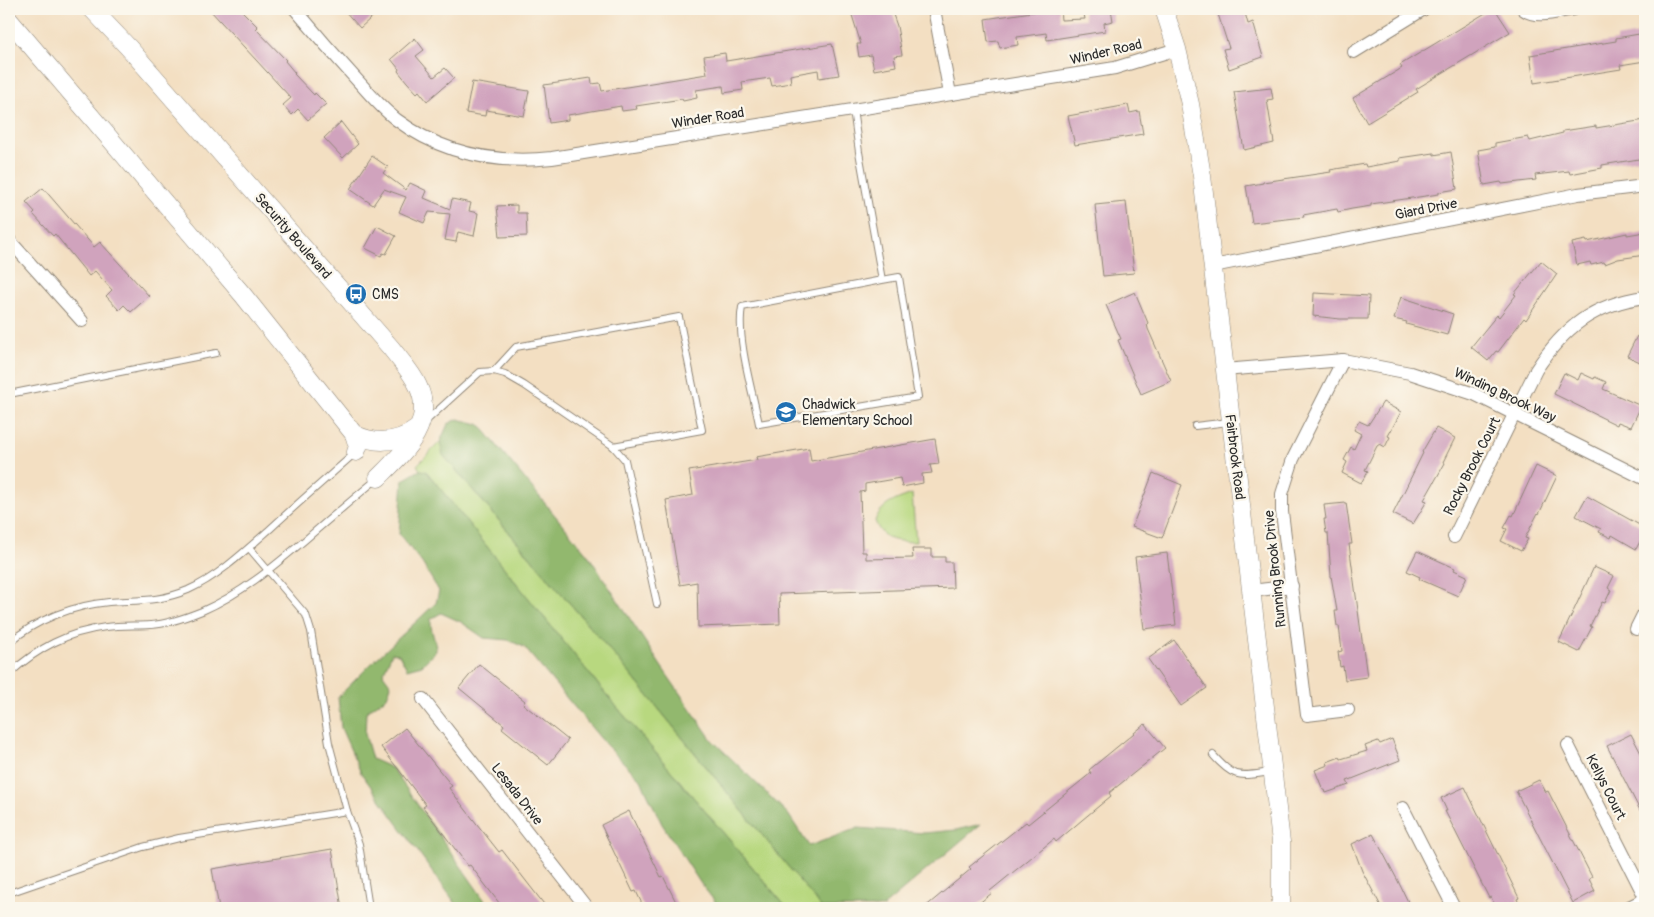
<svg xmlns="http://www.w3.org/2000/svg" width="1654" height="917" viewBox="0 0 1654 917" font-family="Pangolin,sans-serif">
<rect width="100%" height="100%" fill="#fbf7ec"/>
<filter id="ink" filterUnits="userSpaceOnUse"><feTurbulence type="fractalNoise" baseFrequency=".02" numOctaves="2"/><feDisplacementMap in="SourceGraphic" scale="10" xChannelSelector="R" yChannelSelector="G"/><feConvolveMatrix kernelMatrix="1 2 1 2 8 2 1 2 1" color-interpolation-filters="sRGB"/></filter>
<filter id="wash" filterUnits="userSpaceOnUse"><feTurbulence type="fractalNoise" baseFrequency=".0096" numOctaves="4" result="noise"/><feDisplacementMap in="SourceGraphic" scale="20" xChannelSelector="R" yChannelSelector="G"/><feGaussianBlur stdDeviation="1.12" result="paint"/><feColorMatrix in="noise" values="0 0 0 0 0 0 0 0 0 0 0 0 0 0 0 0 0 1.4 0 .05"/><feComposite in="paint" operator="in"/></filter>
<g filter="url(#wash)">
<rect width="100%" height="100%" fill="#f3dfc2"/>
<g fill="#b8d87f" stroke="#728255">
<polygon points="440,442 443,455 626,669 822,908 787,908 605,693 426,471 420,470 417,465"/>
<path d="M912,494L916,542C896,541 883,542 875,521C881,504 896,500 912,494Z"/>
</g>
<g fill="#92b86e" stroke="#5e724c">
<polygon points="458,419 479,424 588,555 661,666 712,740 788,814 809,846 858,828 924,833 956,830 981,824 884,906 885,908 822,908 626,669 443,455 440,442 448,424"/>
<path d="M420,470L426,471L605,693L787,908H720L701,884L662,824L641,780L607,746L524,647L508,640L484,638L461,622L441,613L431,619C430,632 436,639 436,651L422,665L407,669L399,654L392,653L383,674L391,685L387,697L366,712L365,734L372,759L392,768L490,908H459L361,773L341,728L338,697L372,663L436,603L439,591L422,563L399,534L403,480Z"/>
</g>
<g id="blocks">
<g fill="#d0a3bd">
<polygon points="209,9 240,9 258,27 256,29 286,60 285,61 295,73 294,74 314,95 315,93 326,104 308,120 298,109 292,115 283,105 291,98"/>
<polygon points="343,9 381,9 360,28"/>
<polygon points="850,9 891,9 897,26 902,55 894,56 896,66 874,70 871,55 859,57 857,44 861,44"/>
<polygon points="1052,9 1060,9 1061,20 1085,19 1083,9 1111,9 1113,21 1104,23 1105,31 1047,40 1046,33 1017,37 1018,45 1000,48 998,41 988,42 985,19"/>
<polygon points="1225,9 1244,9 1248,24 1253,22 1263,57 1229,69 1223,49 1229,48 1217,11"/>
<polygon points="1492,9 1495,9 1510,32 1416,89 1418,92 1367,123 1353,98 1402,68 1400,65"/>
<polygon points="1645,33 1645,61 1620,65 1621,69 1534,83 1530,55 1616,41 1616,38"/>
<polygon points="415,38 424,50 416,56 434,77 445,68 454,78 427,101 419,91 417,93 407,82 398,71 399,69 391,59"/>
<polygon points="832,44 839,75 819,78 818,70 790,75 791,83 772,86 770,78 742,82 743,90 724,93 723,86 696,90 697,98 683,101 682,99 636,106 637,109 622,111 621,106 568,115 568,120 549,123 544,85 591,78 592,84 600,83 602,91 707,74 704,56 725,53 726,61"/>
<polygon points="472,82 529,91 524,116 486,110 485,116 466,113"/>
<polygon points="1271,88 1273,99 1267,100 1274,143 1244,150 1234,92"/>
<polygon points="1128,105 1130,113 1139,111 1143,134 1075,145 1068,116"/>
<polygon points="1645,120 1645,158 1602,165 1602,168 1570,174 1569,171 1535,175 1536,180 1502,184 1501,182 1484,185 1478,150 1495,147 1495,143 1528,137 1530,141 1563,133 1563,131 1596,126 1596,128"/>
<polygon points="341,122 358,144 343,158 324,138"/>
<polygon points="1451,152 1457,189 1439,192 1439,194 1371,204 1371,206 1352,209 1338,212 1337,209 1303,215 1304,217 1252,223 1246,186 1263,183 1263,182 1331,172 1330,170 1365,164 1366,167 1400,161 1400,158 1434,153 1434,155"/>
<polygon points="372,156 388,167 383,173 406,190 410,183 427,191 424,198 450,209 452,199 471,203 469,211 478,213 474,236 458,232 456,242 445,240 450,214 429,212 424,223 399,212 406,197 384,189 373,205 350,189"/>
<polygon points="43,188 94,247 100,242 149,296 131,312 124,305 119,310 106,296 112,290 95,271 89,276 55,234 53,236 33,214 35,212 26,202"/>
<polygon points="1126,202 1134,273 1103,276 1095,205"/>
<polygon points="517,205 517,213 526,213 527,236 500,237 497,206"/>
<polygon points="377,226 396,236 386,254 383,253 381,256 365,248"/>
<polygon points="1645,232 1645,255 1618,259 1605,264 1604,262 1591,265 1590,262 1577,265 1572,243 1586,240 1587,242 1627,233 1627,235"/>
<polygon points="1541,261 1557,274 1526,320 1524,318 1498,352 1496,351 1488,361 1471,347 1497,315 1499,317 1516,295 1514,294"/>
<polygon points="1135,292 1148,323 1147,324 1148,329 1171,381 1141,394 1118,340 1121,339 1106,305"/>
<polygon points="1314,293 1369,296 1368,319 1340,319 1313,316"/>
<polygon points="1401,297 1453,314 1447,335 1406,324 1407,322 1394,319"/>
<polygon points="1637,336 1645,340 1645,362 1641,360 1640,362 1627,356"/>
<polygon points="1564,373 1578,380 1581,373 1594,379 1595,377 1606,382 1603,389 1641,406 1631,427 1618,422 1617,425 1554,394"/>
<polygon points="1383,402 1401,412 1388,436 1390,437 1385,447 1380,444 1377,446 1365,470 1368,471 1361,483 1342,473 1347,462 1344,460 1351,447 1354,449 1361,434 1354,430 1359,421 1368,425"/>
<polygon points="1436,428 1455,438 1443,462 1445,463 1424,500 1427,501 1413,524 1393,514 1423,453 1422,452"/>
<polygon points="935,439 939,464 930,465 932,473 922,474 923,483 902,487 900,478 865,484 865,491 860,492 862,552 866,552 866,559 913,558 912,549 932,549 932,557 945,557 945,562 952,562 953,588 779,594 780,624 698,627 697,582 680,585 666,500 693,495 689,471 757,460 756,457 809,448 811,461"/>
<polygon points="1536,466 1557,476 1539,514 1538,513 1525,538 1528,539 1521,551 1501,541 1507,529 1504,528 1511,515 1513,516"/>
<polygon points="1153,473 1182,485 1162,538 1132,527"/>
<polygon points="1587,496 1645,528 1645,532 1636,549 1612,535 1611,538 1599,532 1601,529 1576,516"/>
<polygon points="1346,503 1352,544 1349,544 1367,677 1345,680 1343,666 1340,667 1338,652 1342,651 1339,626 1337,626 1335,611 1337,611 1331,576 1328,533 1326,533 1324,519 1326,519 1324,505"/>
<polygon points="1417,551 1455,568 1454,570 1467,576 1458,596 1419,579 1420,577 1407,571"/>
<polygon points="1167,553 1176,625 1144,629 1135,557"/>
<polygon points="1594,567 1614,576 1608,588 1611,590 1605,603 1602,602 1590,626 1592,627 1579,652 1559,642"/>
<polygon points="1174,640 1207,688 1181,706 1148,659"/>
<polygon points="479,664 525,701 523,704 568,740 548,765 502,728 504,725 459,688"/>
<polygon points="1145,724 1165,748 1109,793 1111,796 1082,820 1056,842 1054,839 990,891 992,893 973,908 924,908 971,869 969,867 1026,822 1028,824 1091,773 1089,770"/>
<polygon points="405,728 452,786 449,788 473,819 499,852 502,850 547,908 503,908 470,865 468,866 423,807 426,805 381,747"/>
<polygon points="1631,734 1645,761 1645,820 1607,746"/>
<polygon points="1392,739 1400,760 1347,781 1349,785 1326,793 1325,790 1323,790 1315,770 1328,765 1327,762 1340,757 1341,759 1367,751 1365,746 1378,741 1380,744"/>
<polygon points="1539,780 1546,792 1548,791 1592,877 1589,879 1595,891 1573,903 1516,791"/>
<polygon points="1465,787 1519,898 1517,899 1521,908 1496,908 1491,897 1489,898 1445,811 1447,811 1441,798"/>
<polygon points="629,811 661,877 663,876 679,908 644,908 636,891 633,892 601,825"/>
<polygon points="1373,834 1398,881 1411,908 1382,908 1362,871 1352,844"/>
<polygon points="332,849 342,908 219,908 212,869"/>
</g>
</g>
</g>
<g filter="url(#ink)">
<use href="#blocks" fill-opacity="0" stroke="#8f8576" stroke-width="1"/>
<g fill="none" stroke-linecap="round" stroke-linejoin="round">
<g stroke="#8f8576" stroke-width="8">
<g id="lane">
<path d="M853,109L859,152L882,280L742,307C736,338 753,393 759,424L918,397L899,277L882,280"/>
<polyline points="494,371 516,347 679,317 702,430 613,446"/>
<polyline points="9,394 216,353"/>
<polyline points="425,422 480,372 494,371 505,374 524,385 613,446 625,460 657,604"/>
<polyline points="1195,426 1229,422"/>
<polyline points="249,548 306,615 311,631 329,743 347,811 359,844 369,908"/>
<path d="M9,643C35,620 74,605 109,602C139,600 159,602 188,590C219,576 245,551 270,529C298,503 327,478 355,453"/>
<path d="M9,674C38,648 67,632 106,627C121,625 136,626 151,625C168,624 187,617 202,611C241,594 273,567 305,540C329,519 353,499 377,479"/>
<path d="M1213,755C1235,780 1240,776 1271,772"/>
<polyline points="9,893 143,847 179,838 347,811"/>
</g>
</g>
<g stroke="#8f8576" stroke-width="14">
<g id="street">
<path d="M295,9C315,33 336,57 357,80C370,94 382,109 397,120C444,155 496,164 552,158L1071,75L1115,68L1177,49"/>
<polyline points="934,9 950,94"/>
<path d="M1523,9C1537,20 1559,11 1574,9"/>
<polyline points="1354,52 1424,9"/>
<polyline points="9,240 82,321"/>
<polyline points="1213,266 1578,194 1645,186"/>
<polyline points="1343,360 1293,459 1282,494 1282,512 1307,715 1348,710"/>
<polyline points="1224,370 1343,360 1410,373 1474,394 1645,479"/>
<path d="M1454,537L1536,370C1564,327 1594,304 1645,297"/>
<polyline points="1251,591 1292,586"/>
<polyline points="1636,629 1645,611"/>
<polyline points="423,699 587,908"/>
<polyline points="1568,745 1645,897"/>
<polyline points="1403,808 1454,908"/>
<polyline points="1627,908 1645,899"/>
</g>
</g>
<g stroke="#8f8576" stroke-width="19">
<g id="secondary">
<path d="M92,9L129,48L391,348C400,360 412,372 418,386C436,424 403,453 378,478"/>
<polyline points="1164,9 1177,49 1190,104 1202,176 1281,842 1281,908"/>
<polyline points="9,20 243,295 354,434 358,447 356,452"/>
<path d="M354,434C377,445 398,443 418,428"/>
</g>
</g>
<use href="#lane" stroke="#fff" stroke-width="6"/>
<use href="#street" stroke="#fff" stroke-width="12"/>
<use href="#secondary" stroke="#fff" stroke-width="18"/>
</g>
</g>
<defs>
<g id="bus-disc" transform="scale(1.125)"><circle r="9.5" fill="#1f6fb2" stroke="#fbf7ec"/><path d="M-5-6H5V4H4V6H2V4H-2V6H-4V4H-5ZM-3.5-4V0h7V-4ZM-3.5 1.2v1.5H-2V1.2ZM2 1.2v1.5H3.5V1.2Z" fill="#fff"/></g>
<g id="school-disc" transform="scale(1.125)"><circle r="9.5" fill="#1f6fb2" stroke="#fbf7ec"/><path d="M0-5L7-2L0 1L-7-2ZM-4 1L0 2.5L4 1V4Q0 6-4 4Z" fill="#fff"/></g>
</defs>
<g fill-rule="evenodd">
<use href="#bus-disc" x="356" y="294"/>
<use href="#school-disc" x="786" y="412"/>
</g>
<g text-anchor="middle" dominant-baseline="central" stroke-width="4.5" stroke-linejoin="round" paint-order="stroke">
<g font-size="14" fill="#2b2b2b" stroke="#fbf7ec">
<text transform="translate(1106 52) rotate(-13)">Winder Road</text>
<text transform="translate(708 118) rotate(-9)">Winder Road</text>
<text transform="translate(1426 209) rotate(-11)">Giard Drive</text>
<text transform="translate(293 236) rotate(49)">Security Boulevard</text>
<text transform="translate(1505 395) rotate(25)">Winding Brook Way</text>
<text transform="translate(1235 457) rotate(83)">Fairbrook Road</text>
<text transform="translate(1472 466) rotate(-63)">Rocky Brook Court</text>
<text transform="translate(1275 569) rotate(-96)">Running Brook Drive</text>
<text transform="translate(1606 787) rotate(63)">Kellys Court</text>
<text transform="translate(517 794) rotate(52)">Lesada Drive</text>
</g>
<g font-size="14" fill="#2b2b2b" stroke="#fbf7ec" text-anchor="start">
<text x="372" y="294">CMS</text>
<text x="802" y="404">Chadwick<tspan x="802" dy="16">Elementary School</tspan></text>
</g>
</g>
<rect width="1654" height="917" fill="none" stroke="#fbf7ec" stroke-width="30"/>
</svg>
